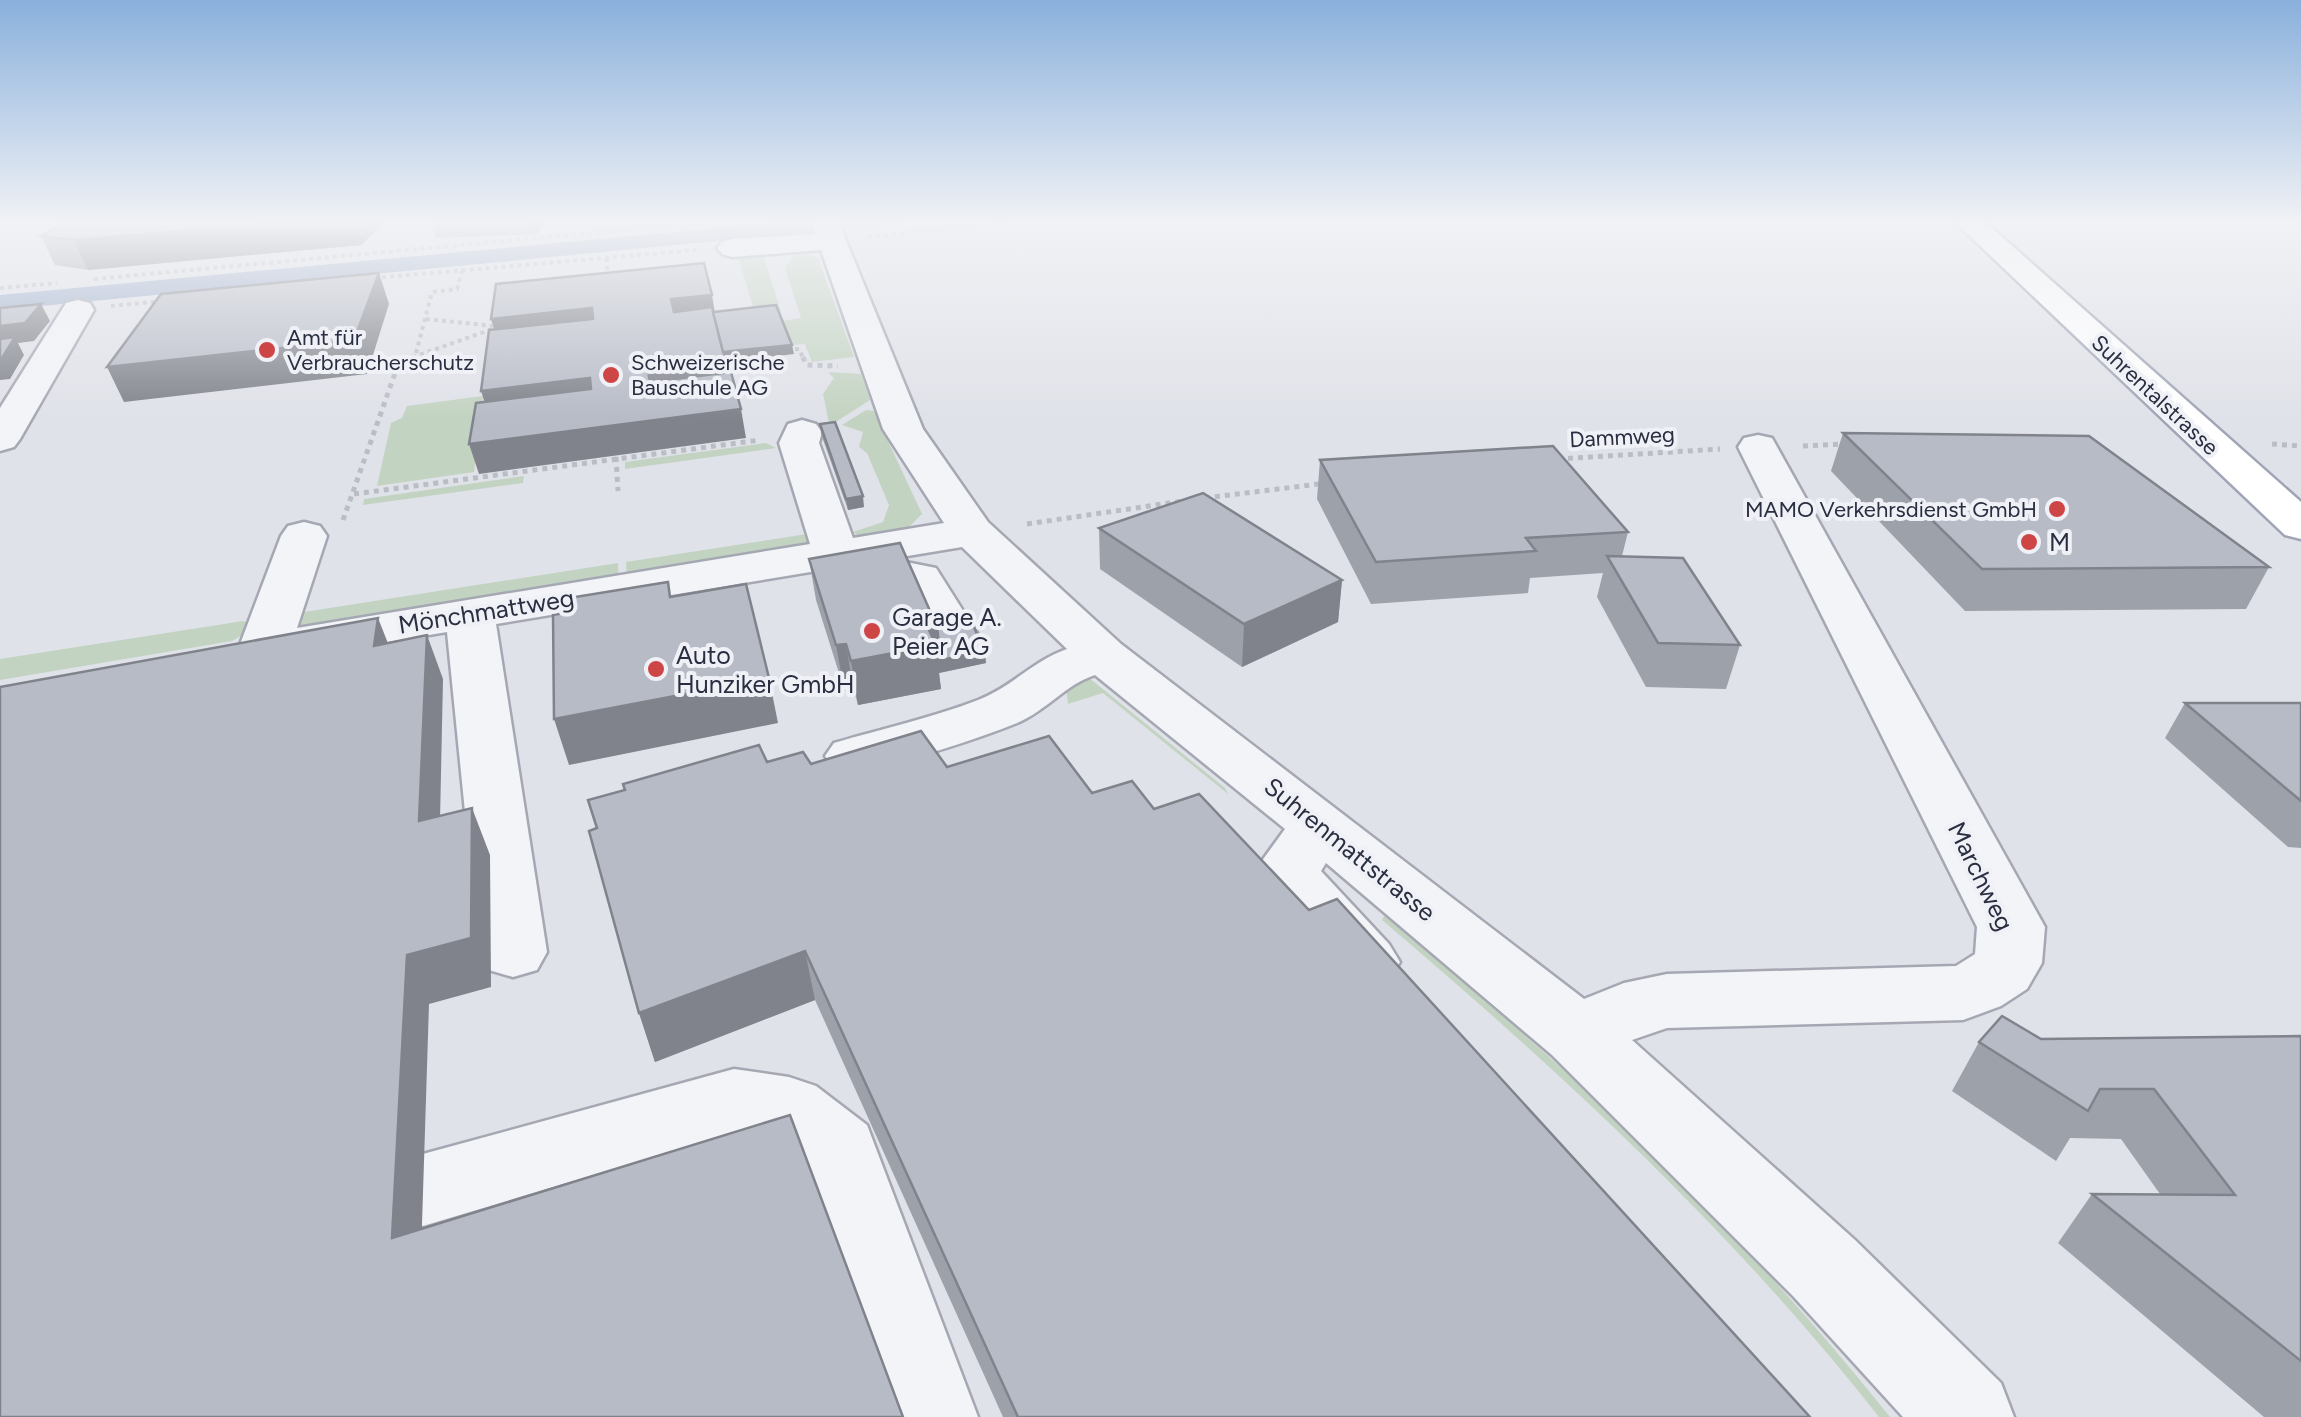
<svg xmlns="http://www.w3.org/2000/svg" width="2301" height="1417" viewBox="0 0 2301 1417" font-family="Figtree,sans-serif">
<rect width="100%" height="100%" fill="#e0e2e9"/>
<g fill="#c3d3c1">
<polygon points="762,251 781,312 756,316 738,257"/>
<polygon points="797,251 818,258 854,357 812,362 805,344 792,345 782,321 801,318 785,268"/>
<polygon points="828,372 861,374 870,400 834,423 829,423 823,394 834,378"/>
<polygon points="483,396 474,472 377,486 391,423 402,418 407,406"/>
<polygon points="866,410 874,411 922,514 905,531 861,538 853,532 883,522 889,505 867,453 859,447 863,432 842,425"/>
<polygon points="766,443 776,448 625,469 625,462"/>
<polygon points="524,476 523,483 363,505 364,499"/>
<polygon points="807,534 811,549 627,578 626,562"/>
<polygon points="618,563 619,580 295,629 298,614 304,612"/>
<polygon points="243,621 248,623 244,634 232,641 0,680 0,659"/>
<polygon points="1088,677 1225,788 1228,794 1103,693 1068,704 1066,687"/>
<path d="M1384,916C1413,930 1456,976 1483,999C1631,1125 1769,1265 1890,1417H1879C1734,1232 1561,1072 1382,920Z"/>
</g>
<polygon fill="#9babc9" points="793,221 924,221 0,310 0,295"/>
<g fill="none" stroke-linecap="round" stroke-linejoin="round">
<g stroke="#a5a8b3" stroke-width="5">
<g id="minor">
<path d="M810,221H838L923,429L988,522L1121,644L1584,999L1624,983L1667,974L1956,966L1975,954L1977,927L1738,447L1744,438L1758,435L1772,438L2045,927L2042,963L2027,989L2001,1006L1963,1020L1667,1028L1632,1040L1855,1240L2001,1383L2014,1417H1903L1793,1296L1552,1055L1326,863L1321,871L1389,944L1400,962L1389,980L1365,988L1341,980L1253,873L1285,829L1095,675C1066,684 1046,711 1017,723C965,744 908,760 854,774L834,769L825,756L834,743C881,729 932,718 978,700C1012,687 1034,660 1067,649L962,547L496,624L547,952L537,970L513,977L489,970L479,952L447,632L309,655L290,649L283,658L265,662L247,658L239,647L281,536L288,526L304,522L320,526L327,536L297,628L810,544L779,443L788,424L802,420L816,424L822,432L819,443L853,538L944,523L883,429L821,250L732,257L722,254L717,248L722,242L732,239L815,234Z"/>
<polygon points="78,300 90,303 94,310 20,439 14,447 0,451 0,408 66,303"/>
<polygon points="906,562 936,568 979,636 972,647 954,651 936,647 903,591 846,599 829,595 822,585 829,575"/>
<polygon points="734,1069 789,1077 816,1086 867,1125 978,1417 884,1417 805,1168 769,1138 734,1133 423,1226 394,1215 382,1190 394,1165 423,1154"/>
</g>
</g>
<g stroke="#9fa5b5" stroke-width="5">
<polygon id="major" points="1954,221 1984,221 2301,502 2301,539 2285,535"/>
</g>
<g stroke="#babdc4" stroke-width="4" stroke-dasharray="4 4" stroke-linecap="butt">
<polyline points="868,237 1021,221"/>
<polyline points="606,258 609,282"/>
<polyline points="374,278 696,250"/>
<polyline points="94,279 709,222"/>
<polyline points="0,288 57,283"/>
<polyline points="111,306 163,301"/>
<polyline points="426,319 494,326"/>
<polyline points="787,350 799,349 804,360"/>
<polyline points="416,353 432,292 457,289 462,271"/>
<polyline points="405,360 498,327"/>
</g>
<g stroke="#babdc4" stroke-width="5" stroke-dasharray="5 5" stroke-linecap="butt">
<polyline points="803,357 806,365 838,366"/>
<polyline points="2272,444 2301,446"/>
<polyline points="1803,446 1845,444"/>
<polyline points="616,457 618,491"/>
<polyline points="1558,459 1720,449"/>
<polyline points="354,494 760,440"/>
<polyline points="1205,498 1327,483"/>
<polyline points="343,520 399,362 413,357"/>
<polyline points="1027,524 1183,501"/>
</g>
<use href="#minor" fill="#f3f4f7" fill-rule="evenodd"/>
<use href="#major" fill="#fff" fill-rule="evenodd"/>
</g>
<g fill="#9da1aa">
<polygon points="431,221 546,221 537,234 436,238"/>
<polygon points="41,236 361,245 88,270 55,265"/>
<polygon points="820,424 864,507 848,510 821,434"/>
<polygon points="1843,433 2269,567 2246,609 1965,611 1831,471"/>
<polygon points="1320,460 1628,532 1622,556 1740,645 1726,689 1646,687 1597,597 1603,573 1530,578 1528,593 1371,604 1317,499"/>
<polygon points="1099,528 1342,580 1338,622 1242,667 1100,569"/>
<polygon points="809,559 937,627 986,663 939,673 941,689 858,705 853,687 844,689 816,600"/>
<polygon points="2185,703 2301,703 2301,848 2288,847 2165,738"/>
<polygon points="767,762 947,767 1092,793 1154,809 1309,910 1810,1417 1003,1417 815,1000 655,1062 639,1013 597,828"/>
<polygon points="2301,1036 2301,1417 2264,1417 2058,1243 2092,1194 2160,1194 2121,1139 2070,1138 2056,1161 1952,1091 1979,1042 2041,1039"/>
</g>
<g fill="#80838b">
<polygon points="294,221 386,221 361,245 88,270 74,240"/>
<polygon points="533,221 546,221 537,234"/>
<polygon points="379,273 389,304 367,374 124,402 107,367"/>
<polygon points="712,295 716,320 677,325 671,299"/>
<polygon points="41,304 50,321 34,341 18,343 24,355 10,379 0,380 0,326"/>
<polygon points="592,308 598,334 499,345 491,319"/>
<polygon points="792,345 794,354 724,362 722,352"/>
<polygon points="726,362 731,389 656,410 648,371"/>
<polygon points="590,378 598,406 490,419 481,391"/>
<polygon points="741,409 746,438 479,474 469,444"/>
<polygon points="863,496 864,507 848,510 846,499"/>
<polygon points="1342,580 1338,622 1242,667 1244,624"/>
<polygon points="378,618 395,661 374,646"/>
<polygon points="938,629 985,651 986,663 939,673 941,689 858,705 851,661 929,630"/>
<polygon points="427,635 443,679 439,868 419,821"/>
<polygon points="846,644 853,687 844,689 836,645"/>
<polygon points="769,678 778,723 569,765 554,719"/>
<polygon points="472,808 490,855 491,987 429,1004 420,1287 392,1238 407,955"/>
<polygon points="805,951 815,1000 655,1062 639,1013"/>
</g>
<g fill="#b7bbc6" stroke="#80838b" stroke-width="2.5">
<polygon points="67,221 294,221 74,240 41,236"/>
<polygon points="704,263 712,295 671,299 674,312 712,307 726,362 648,371 650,382 731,372 741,409 469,444 476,403 591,389 590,378 481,391 489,330 593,319 592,308 491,319 496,284"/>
<polygon points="379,273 354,340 107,367 161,294"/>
<polygon points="41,304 25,323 0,326 0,308"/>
<polygon points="776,305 792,345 723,352 713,312"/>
<polygon points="15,337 0,361 0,339"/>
<polygon points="835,422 863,496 846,499 820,424"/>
<polygon points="1843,433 2089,436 2269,567 1982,569"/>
<polygon points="1553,446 1628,532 1526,538 1536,551 1376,562 1320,460"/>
<polygon points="1203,493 1342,580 1244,624 1099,528"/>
<polygon points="900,543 938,629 929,630 936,645 851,661 846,644 836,645 809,559"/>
<polygon points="1607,556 1683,558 1740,645 1658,643"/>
<polygon points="668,582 670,597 746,584 769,678 554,719 553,615 575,611 575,597"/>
<polygon points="378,618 374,646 427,635 419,821 472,808 471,938 407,955 392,1238 790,1115 903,1417 0,1417 0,687"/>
<polygon points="971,621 985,651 941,660 937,627"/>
<polygon points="2185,703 2301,703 2301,801"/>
<polygon points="921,731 947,767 1049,736 1092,793 1132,781 1154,809 1199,794 1309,910 1337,899 1810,1417 1018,1417 805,951 639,1013 589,831 597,828 588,800 625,790 623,784 759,745 767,762 803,752 811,764"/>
<polygon points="2002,1016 2041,1039 2301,1036 2301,1361 2092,1194 2235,1195 2154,1089 2100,1089 2088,1111 1979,1042"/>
</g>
<linearGradient id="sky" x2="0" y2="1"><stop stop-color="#89b0dc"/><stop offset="0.53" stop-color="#f1f2f5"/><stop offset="1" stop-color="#f1f2f5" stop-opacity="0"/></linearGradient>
<rect width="2301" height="419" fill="url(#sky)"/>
<g fill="#ce4546" stroke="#eff1f6" stroke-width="4">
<circle cx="267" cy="350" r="10"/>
<circle cx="611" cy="375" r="10"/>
<circle cx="2057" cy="509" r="10"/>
<circle cx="2029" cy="542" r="10"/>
<circle cx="872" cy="631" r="10"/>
<circle cx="656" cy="669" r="10"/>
</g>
<g text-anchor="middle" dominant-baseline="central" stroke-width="8" stroke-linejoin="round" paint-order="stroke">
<g font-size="22" fill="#292e40" stroke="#eff1f6" text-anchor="start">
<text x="287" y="337">Amt für<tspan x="287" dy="25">Verbraucherschutz</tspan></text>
<text x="631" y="362">Schweizerische<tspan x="631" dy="25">Bauschule AG</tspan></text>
<text x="2037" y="509" text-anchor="end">MAMO Verkehrsdienst GmbH</text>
</g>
<g font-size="22" fill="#292e40" stroke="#eff1f6">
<text transform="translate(2155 395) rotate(43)">Suhrentalstrasse</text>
<text transform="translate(1622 437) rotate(-3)">Dammweg</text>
</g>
<g font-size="25" fill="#292e40" stroke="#eff1f6" text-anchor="start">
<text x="2049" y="542">M</text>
<text x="892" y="617">Garage A.<tspan x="892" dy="29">Peier AG</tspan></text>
<text x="676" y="655">Auto<tspan x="676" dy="29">Hunziker GmbH</tspan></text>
</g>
<g font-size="25" fill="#292e40" stroke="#eff1f6">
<text transform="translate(486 611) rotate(-9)">Mönchmattweg</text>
<text transform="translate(1350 849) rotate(39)">Suhrenmattstrasse</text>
<text transform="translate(1981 876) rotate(64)">Marchweg</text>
</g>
</g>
</svg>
